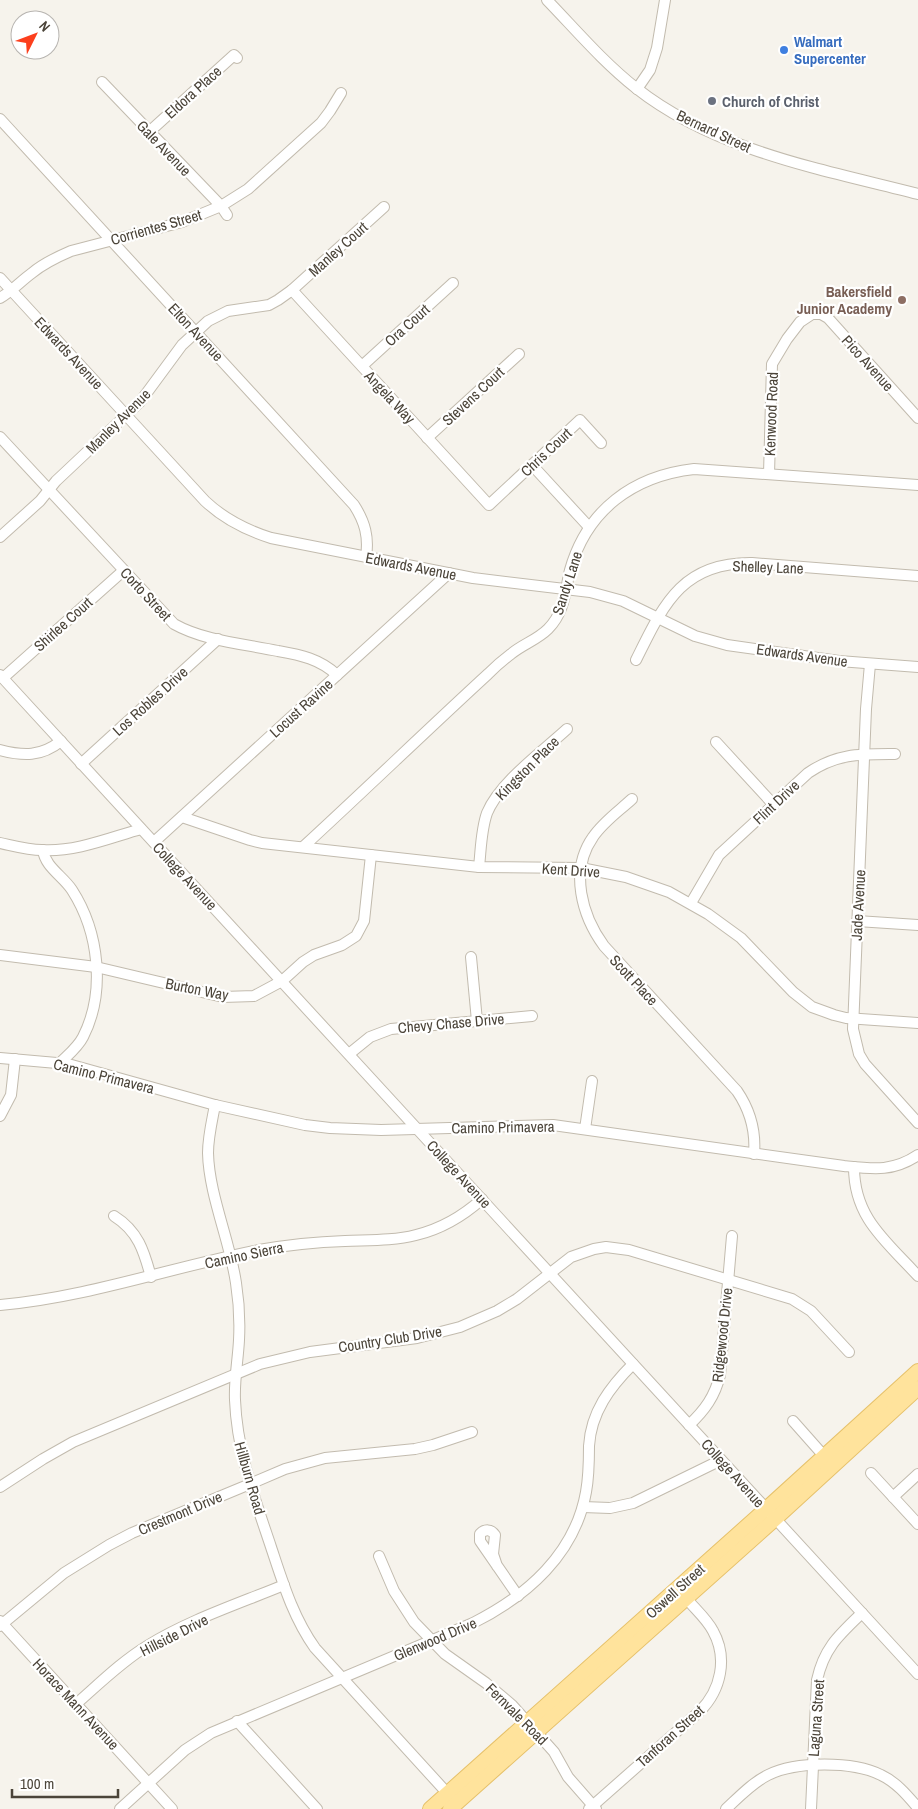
<svg xmlns="http://www.w3.org/2000/svg" width="918" height="1809" viewBox="0 0 918 1809" font-family="'Archivo Narrow',sans-serif">
<rect width="100%" height="100%" fill="#f6f3ec"/>
<g fill="none" stroke-linecap="round" stroke-linejoin="round">
<g stroke="#c2bbae" stroke-width="12">
<g id="minor">
<path d="M547,0C576,30 603,62 636,88C716,151 821,169 918,194"/>
<polyline points="102,82 221,206 227,215"/>
<polyline points="637,89 650,70 657,48 665,0"/>
<path d="M0,119L354,505C365,522 369,537 366,557"/>
<polyline points="149,132 234,55 237,58"/>
<path d="M0,278L205,501C224,519 246,530 271,538L473,578L590,592L623,601L695,636L727,645L839,661L918,667"/>
<polyline points="292,290 489,505 580,420 601,443"/>
<path d="M0,298C12,291 21,281 32,273C44,263 57,257 71,251L182,222L221,206L248,189L321,123L330,111L341,93"/>
<polyline points="362,366 453,283"/>
<path d="M0,437L174,624C204,641 245,644 278,651C301,655 320,659 337,675"/>
<polyline points="427,438 519,354"/>
<polyline points="532,465 589,527"/>
<polyline points="769,474 772,364 787,339 800,322 812,314 821,314 828,318 918,418"/>
<polyline points="0,537 40,501 56,481 140,402 182,345 208,321 228,311 269,305 278,300 292,290 384,207"/>
<path d="M636,660C663,606 681,562 752,563L918,576"/>
<polyline points="870,664 866,709 853,1029 859,1054 865,1064 918,1123"/>
<polyline points="0,675 918,1674"/>
<polyline points="3,678 123,571"/>
<polyline points="716,742 773,804"/>
<path d="M0,750C23,756 41,757 61,741"/>
<polyline points="81,764 218,639"/>
<path d="M632,799C619,811 603,822 593,837C569,871 582,916 604,946L737,1091C750,1110 756,1130 754,1154"/>
<polyline points="182,817 250,840 262,843 479,867 581,868 626,877 669,892 708,914 741,938 793,992 812,1007 834,1015 846,1018 918,1023"/>
<polyline points="154,842 449,573"/>
<path d="M0,843C14,846 28,850 42,850C76,852 109,838 141,829"/>
<path d="M303,847C365,790 426,731 488,674C495,667 503,660 511,654C523,644 537,640 548,629C565,612 565,591 570,570C587,510 633,476 694,469L918,485"/>
<path d="M43,850C45,867 63,876 72,890C99,932 106,992 83,1037C78,1047 68,1055 60,1063"/>
<path d="M479,867C481,849 481,830 487,813C500,782 542,752 567,729"/>
<path d="M691,903L719,855L808,773C837,753 861,754 895,754"/>
<polyline points="857,921 918,925"/>
<polyline points="0,955 96,967 223,997 254,996 282,981 303,962 314,955 342,945 356,936 364,921 371,855"/>
<polyline points="471,957 477,1021"/>
<polyline points="349,1054 370,1037 391,1029 532,1016"/>
<path d="M0,1058L68,1064L215,1105L305,1125L330,1128L381,1130L553,1125L844,1166C873,1169 893,1172 918,1155"/>
<path d="M215,1105C212,1121 208,1137 208,1153C209,1195 230,1241 236,1283C239,1302 240,1321 239,1340C238,1360 234,1380 235,1400C237,1452 255,1499 271,1547C283,1583 293,1617 315,1648L448,1794"/>
<polyline points="0,1116 11,1095 15,1059"/>
<polyline points="585,1129 592,1081"/>
<path d="M854,1167C854,1218 886,1241 918,1276"/>
<path d="M114,1216C138,1231 144,1251 151,1277"/>
<path d="M0,1305C89,1297 172,1267 259,1250C287,1245 316,1242 345,1241C369,1240 393,1241 416,1235C441,1229 463,1216 482,1199"/>
<polyline points="793,1421 824,1456"/>
<path d="M689,1425C705,1410 715,1396 720,1375L732,1236"/>
<polyline points="871,1473 918,1524"/>
<polyline points="0,1487 43,1459 73,1442 260,1364 310,1352 417,1338 460,1327 497,1311 517,1299 571,1257 594,1249 606,1247 629,1250 792,1299 811,1311 849,1352"/>
<polyline points="893,1497 918,1474"/>
<polyline points="583,1507 610,1508 633,1503 721,1460"/>
<polyline points="379,1556 394,1591 414,1622 445,1654 486,1683 512,1705 554,1752 568,1777 596,1809"/>
<path d="M497,1566L493,1554L495,1535C491,1529 485,1529 480,1534V1541L518,1596"/>
<polyline points="0,1621 172,1809"/>
<polyline points="0,1626 64,1573 109,1545 132,1533 250,1484 285,1469 325,1458 415,1449 433,1445 472,1432"/>
<path d="M76,1704C99,1684 121,1662 147,1646C189,1620 238,1604 284,1585"/>
<polyline points="237,1721 317,1809"/>
<path d="M120,1809L185,1750L211,1733L473,1623C527,1596 575,1554 586,1492C589,1476 589,1461 589,1446C591,1412 610,1387 633,1364"/>
<path d="M589,1809L700,1711C721,1690 728,1658 713,1631C707,1619 695,1609 686,1598"/>
<path d="M726,1809C739,1797 752,1783 768,1775C796,1761 853,1761 881,1775C896,1782 907,1795 918,1808"/>
<path d="M811,1809L817,1680C824,1648 839,1635 862,1613"/>
</g>
</g>
<g stroke="#e6c16a" stroke-width="16">
<g id="major">
<polyline points="430,1809 766,1509 918,1371"/>
<polyline points="450,1809 775,1519 918,1388"/>
</g>
</g>
<use href="#minor" stroke="#fff" stroke-width="10"/>
<use href="#major" stroke="#ffe39c" stroke-width="14"/>
</g>
<circle fill="#3f7fe0" stroke="#fff" stroke-width="2" cx="784" cy="50" r="5"/>
<circle fill="#6b7280" stroke="#fff" stroke-width="2" cx="712" cy="101" r="5"/>
<circle fill="#8d6e63" stroke="#fff" stroke-width="2" cx="902" cy="300" r="5"/>
<g text-anchor="middle" dominant-baseline="central" stroke-width="4.5" stroke-linejoin="round" paint-order="stroke">
<g font-size="15" font-weight="bold" fill="#366cbe" stroke="#fff" text-anchor="start">
<text x="794" y="41">Walmart<tspan x="794" dy="17">Supercenter</tspan></text>
</g>
<g font-size="15" fill="#4b4439" stroke="#fff">
<text transform="translate(193 92) rotate(-42)">Eldora Place</text>
<text transform="translate(714 131) rotate(25)">Bernard Street</text>
<text transform="translate(164 148) rotate(46)">Gale Avenue</text>
<text transform="translate(156 227) rotate(-16)">Corrientes Street</text>
<text transform="translate(338 249) rotate(-42)">Manley Court</text>
<text transform="translate(407 325) rotate(-42)">Ora Court</text>
<text transform="translate(196 332) rotate(47)">Elton Avenue</text>
<text transform="translate(69 353) rotate(47)">Edwards Avenue</text>
<text transform="translate(868 363) rotate(48)">Pico Avenue</text>
<text transform="translate(473 396) rotate(-43)">Stevens Court</text>
<text transform="translate(390 397) rotate(47)">Angela Way</text>
<text transform="translate(771 414) rotate(-88)">Kenwood Road</text>
<text transform="translate(118 421) rotate(-45)">Manley Avenue</text>
<text transform="translate(546 452) rotate(-43)">Chris Court</text>
<text transform="translate(411 566) rotate(11)">Edwards Avenue</text>
<text transform="translate(768 567) rotate(2)">Shelley Lane</text>
<text transform="translate(567 583) rotate(-72)">Sandy Lane</text>
<text transform="translate(146 594) rotate(47)">Corto Street</text>
<text transform="translate(63 624) rotate(-42)">Shirlee Court</text>
<text transform="translate(802 655) rotate(8)">Edwards Avenue</text>
<text transform="translate(150 701) rotate(-42)">Los Robles Drive</text>
<text transform="translate(301 708) rotate(-42)">Locust Ravine</text>
<text transform="translate(527 768) rotate(-45)">Kingston Place</text>
<text transform="translate(776 802) rotate(-43)">Flint Drive</text>
<text transform="translate(571 870) rotate(4)">Kent Drive</text>
<text transform="translate(185 876) rotate(47)">College Avenue</text>
<text transform="translate(858 905) rotate(-87)">Jade Avenue</text>
<text transform="translate(634 980) rotate(47)">Scott Place</text>
<text transform="translate(197 989) rotate(11)">Burton Way</text>
<text transform="translate(451 1023) rotate(-5)">Chevy Chase Drive</text>
<text transform="translate(104 1076) rotate(14)">Camino Primavera</text>
<text transform="translate(503 1127) rotate(-1)">Camino Primavera</text>
<text transform="translate(459 1174) rotate(47)">College Avenue</text>
<text transform="translate(244 1255) rotate(-12)">Camino Sierra</text>
<text transform="translate(722 1335) rotate(-84)">Ridgewood Drive</text>
<text transform="translate(390 1339) rotate(-9)">Country Club Drive</text>
<text transform="translate(733 1473) rotate(48)">College Avenue</text>
<text transform="translate(250 1478) rotate(74)">Hillburn Road</text>
<text transform="translate(180 1513) rotate(-23)">Crestmont Drive</text>
<text transform="translate(675 1591) rotate(-42)">Oswell Street</text>
<text transform="translate(174 1635) rotate(-27)">Hillside Drive</text>
<text transform="translate(435 1639) rotate(-23)">Glenwood Drive</text>
<text transform="translate(76 1704) rotate(47)">Horace Mann Avenue</text>
<text transform="translate(517 1714) rotate(45)">Fernvale Road</text>
<text transform="translate(816 1718) rotate(-86)">Laguna Street</text>
<text transform="translate(670 1736) rotate(-42)">Tanforan Street</text>
</g>
<g font-size="15" font-weight="bold" fill="#5b616d" stroke="#fff" text-anchor="start">
<text x="722" y="101">Church of Christ</text>
</g>
<g font-size="15" font-weight="bold" fill="#785e54" stroke="#fff" text-anchor="end">
<text x="892" y="291">Bakersfield<tspan x="892" dy="17">Junior Academy</tspan></text>
</g>
</g>
<g transform="translate(35 35) rotate(48)"><circle r="24" fill="#ffffff" stroke="#b7b4b0"/>
<path d="M0-4L9 19L0 12L-9 19Z" fill="#fc3f1d"/>
<text y="-8" font-size="14" font-weight="bold" text-anchor="middle" fill="#4b4439">N</text>
</g>
<path d="M12 1789v8h106v-8" fill="none" stroke="#4b4439" stroke-width="2.5"/>
<text x="20" y="1789" font-size="15" fill="#4b4439" stroke="#ffffff" stroke-width="4" paint-order="stroke">100 m</text>
</svg>
